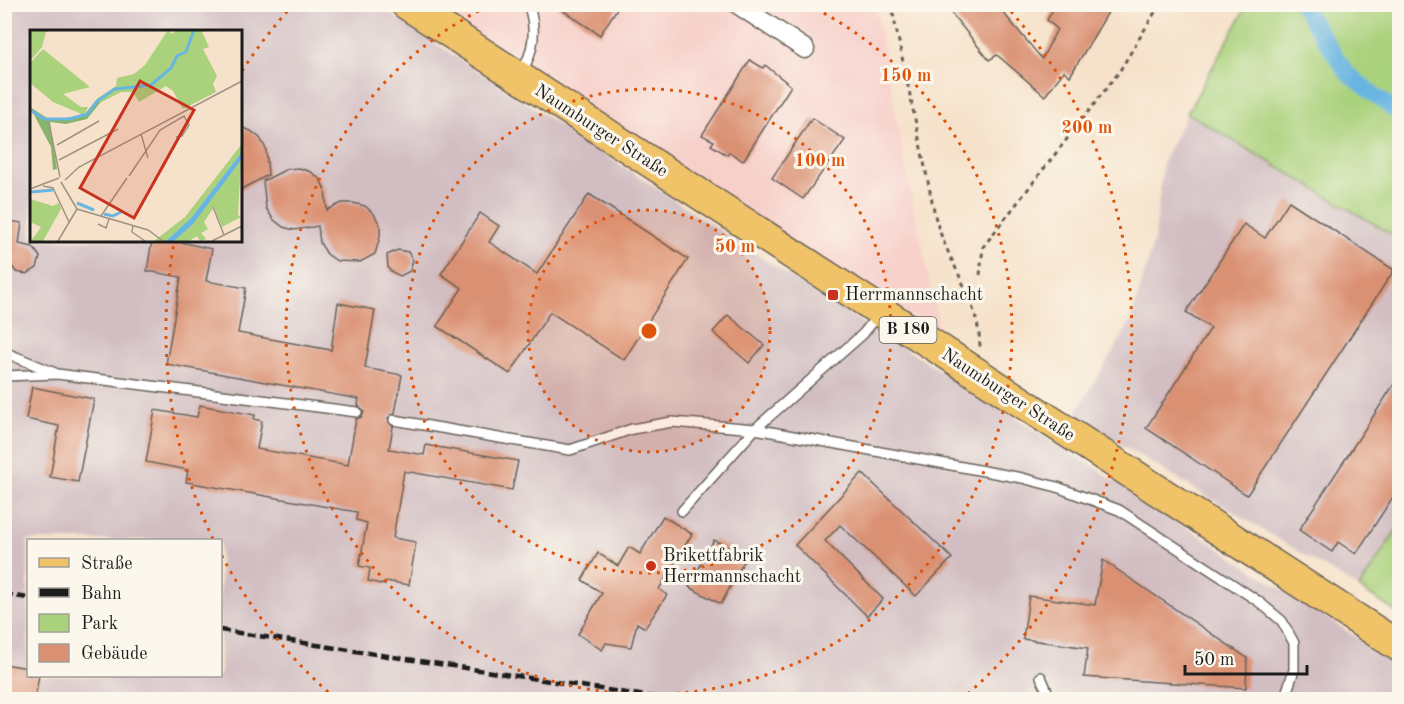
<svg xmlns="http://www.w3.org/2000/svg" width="1404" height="704" viewBox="0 0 1404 704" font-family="'Old Standard TT',serif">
<rect width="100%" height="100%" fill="#fbf7ec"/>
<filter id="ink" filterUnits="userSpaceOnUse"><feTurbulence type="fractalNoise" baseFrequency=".0167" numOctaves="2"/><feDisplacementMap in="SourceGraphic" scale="12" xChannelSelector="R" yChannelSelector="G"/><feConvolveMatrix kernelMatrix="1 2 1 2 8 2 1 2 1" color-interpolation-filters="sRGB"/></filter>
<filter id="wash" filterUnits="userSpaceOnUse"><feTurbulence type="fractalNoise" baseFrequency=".008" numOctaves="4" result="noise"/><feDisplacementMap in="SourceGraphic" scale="24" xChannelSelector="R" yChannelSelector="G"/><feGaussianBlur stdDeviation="1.35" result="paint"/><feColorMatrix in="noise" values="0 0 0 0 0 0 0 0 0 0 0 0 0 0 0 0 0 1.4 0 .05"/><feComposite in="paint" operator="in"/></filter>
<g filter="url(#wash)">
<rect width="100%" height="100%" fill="#f6e2ca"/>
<polygon fill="#f7d0ca" points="422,5 875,5 909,185 941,336"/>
<g fill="#d2bec2" fill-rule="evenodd">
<path d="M4,5H377L823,298L1047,437L1399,665V699H5ZM32,32H240V240H32ZM28,540H220V676H28Z"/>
<polygon points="1187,113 1399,239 1399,526 1359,588 1074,416 1130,323 1155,237 1163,162"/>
</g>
<g fill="#aad17b" stroke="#63764c" stroke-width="1.5">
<polygon points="1248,4 1399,5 1399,239 1187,113"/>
<polygon points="1399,526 1399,614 1359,588"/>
</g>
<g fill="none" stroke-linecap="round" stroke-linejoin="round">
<polyline stroke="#69b5e2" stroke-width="16" points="1301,4 1347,73 1400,115"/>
</g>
<g id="blocks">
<g fill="#da9072">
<polygon points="553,4 620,4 600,35"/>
<polygon points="944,4 996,4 1042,59 1057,29 1047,20 1056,4 1113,4 1070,76 1064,71 1045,96 997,55 989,60"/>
<polygon points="750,60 763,68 765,65 791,86 743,161 729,152 727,155 711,145 714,141 702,135"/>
<polygon points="812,118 845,140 803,199 772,178"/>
<polygon points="240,127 251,131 260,138 266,149 268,175 240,190"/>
<polygon points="299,168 311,172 320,179 325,190 327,210 342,203 353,203 365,206 374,214 380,225 380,237 375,254 360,262 337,261 327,254 320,243 318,226 294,230 283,227 273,219 266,208 263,181 287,169"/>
<polygon points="589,194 688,259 624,360 550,312 510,374 437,326 462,288 441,274 480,213 499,226 489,242 537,274"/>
<polygon points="1289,201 1394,270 1247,495 1146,428 1211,328 1186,312 1244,224 1265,238"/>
<polygon points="4,220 22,223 19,244 33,247 40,257 37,268 27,274 16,272 9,262 12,250 4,249"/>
<polygon points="152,240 171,240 212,249 206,281 246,288 238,333 331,350 338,303 375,310 365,368 402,375 395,413 388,418 393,427 389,449 424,455 426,445 518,461 512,490 404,471 393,538 416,542 409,585 386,581 385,585 368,581 370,568 359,566 367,523 356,520 357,512 186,482 188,470 146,462 155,410 197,417 200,405 255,415 254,419 262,421 257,449 348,465 356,419 362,417 364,412 358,405 359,399 166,364 181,277 147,271"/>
<polygon points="398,250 408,252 413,260 410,271 400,276 390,271 388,267 387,255"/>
<polygon points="728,315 764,345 749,363 713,332"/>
<polygon points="1400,375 1400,486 1356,554 1338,542 1332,552 1299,530"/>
<polygon points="32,387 94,399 78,482 50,477 59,426 26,419"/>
<polygon points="862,473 952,558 916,596 840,525 825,541 883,599 867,616 795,545"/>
<polygon points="663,516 692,534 659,589 667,595 645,628 637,623 631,647 606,643 602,650 578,634 602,593 582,580 598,553 618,566 629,547 640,554"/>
<polygon points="714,540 746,557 721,604 689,587"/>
<polygon points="1103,560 1247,658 1246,688 1084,677 1088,648 1023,639 1029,596 1095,605"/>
<polygon points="4,664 28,668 28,675 39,675 35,699 4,695"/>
</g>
</g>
</g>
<g filter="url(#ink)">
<use href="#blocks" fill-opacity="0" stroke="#686159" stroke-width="1.5"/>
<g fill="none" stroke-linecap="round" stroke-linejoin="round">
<g stroke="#686159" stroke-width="12">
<g id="service">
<path d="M521,73C535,50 537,28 528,4"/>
<polyline points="4,352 55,373"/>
<polyline points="4,376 57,374 357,412"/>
<polyline points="394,420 570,450 632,429 672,422 755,429 1022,478 1057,487 1119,510 1258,601 1282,621 1294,643 1294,670 1284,700"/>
<polyline points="682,511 755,429 863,334 879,314"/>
<polyline points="1041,677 1051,700"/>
</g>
</g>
<g stroke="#686159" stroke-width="21">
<polyline id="minor" points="737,4 805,49"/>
</g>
<g stroke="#686159" stroke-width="33">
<polyline id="primary" points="406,4 1400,647"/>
</g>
<g stroke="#686159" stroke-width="3" stroke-dasharray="4.5 4.5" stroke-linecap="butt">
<path d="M891,4L936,220C949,265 980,301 980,349"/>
<polyline points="980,275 983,247 1119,72 1160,4"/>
</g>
<use href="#service" stroke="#fff" stroke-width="9"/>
<use href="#minor" stroke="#fff" stroke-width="18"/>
<use href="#primary" stroke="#f0c369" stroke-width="30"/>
<g stroke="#1c1c1c" stroke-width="4.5" stroke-dasharray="9 4.5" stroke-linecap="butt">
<polyline points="4,594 28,598"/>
<polyline points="220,630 672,700"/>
</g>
</g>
</g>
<circle cx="649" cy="331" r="121" fill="#de560d" fill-opacity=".12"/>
<g fill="none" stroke="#de560d" stroke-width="3" stroke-dasharray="3 6">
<circle cx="649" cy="331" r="121"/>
<circle cx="649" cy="331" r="242"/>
<path d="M808 5A363 363 0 1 1 490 5"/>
<path d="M335 698A483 483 0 0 1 221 554M213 539A483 483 0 0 1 174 243M242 71A483 483 0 0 1 293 5M1005 5A483 483 0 0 1 963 698"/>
</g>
<g fill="#c8321e" stroke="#fbf7ec" stroke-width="2">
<rect x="827" y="289" width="12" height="12" rx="3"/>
<circle cx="651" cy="566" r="6"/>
</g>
<g text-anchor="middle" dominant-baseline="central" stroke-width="6" stroke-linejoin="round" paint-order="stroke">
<rect fill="#fbf7ec" stroke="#5f5e5a" stroke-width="1.5" x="879.5" y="317" width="57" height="26" rx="4.5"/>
<g font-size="16" font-weight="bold" fill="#1c1c1c">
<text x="908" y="330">B 180</text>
</g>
<g font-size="18" fill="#1c1c1c" stroke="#fbf7ec">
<text transform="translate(601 131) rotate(33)">Naumburger Straße</text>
<text transform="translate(1008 395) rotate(33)">Naumburger Straße</text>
</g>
<g font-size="18" fill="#1c1c1c" stroke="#fbf7ec" text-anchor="start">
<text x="845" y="295">Herrmannschacht</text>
<text x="663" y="556">Brikettfabrik<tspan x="663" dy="21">Herrmannschacht</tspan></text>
</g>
</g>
<g transform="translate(30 30)">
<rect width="212" height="212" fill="#f6e2ca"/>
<path d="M0,0H25L16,2L12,17L0,31ZM138,0L142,4L147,0H180L172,2L179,17L173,19L187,46L183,54L186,62L153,79L143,61L136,56L109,72L103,62H91L70,73L68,68L86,56L87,48L104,44L115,35ZM13,19L60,57L33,64L51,77H58L54,85L23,72L0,53V33ZM211,115V123L161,188L136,211H124L155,187ZM211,130L208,185L211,187L192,197L184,177L174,192L178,199L171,203L176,209L170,211L167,206L159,211H144ZM0,169L23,176L29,173L31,179L13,211H1L11,197L0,192Z" fill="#aad17b"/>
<path d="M68,68L70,73L57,89L36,94L20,92L27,139L23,140L21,117L0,77L17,88H36L54,85Z" fill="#87b36b"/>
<path d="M211,123V130L163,194L144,211H136L161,188Z" fill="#69b5e2"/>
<path fill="none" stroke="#69b5e2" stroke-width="3" d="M0,80L14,89H39L58,84L67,71L85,59L121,55L141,38L147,26L156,22L164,0M1,162L23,160M47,173L64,180M74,184L83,186L91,182"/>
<path fill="none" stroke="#9f9384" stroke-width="1.5" d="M19,93L30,147M111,104L118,128M27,115L69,91M29,130L88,99M99,146L130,100L154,86L159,95L152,106L146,107M35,150L49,137L212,51M31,152L47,179L118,200L133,211M13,156L23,158L39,192M0,159L29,148M183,177L194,205M71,186L97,148M68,194L76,198L79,189M103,195L102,202L115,211M28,211L47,179M182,211L212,196"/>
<path fill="#c8321e" fill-opacity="0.15" stroke="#c8321e" stroke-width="3" d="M110,51L164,80L104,188L50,158Z"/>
<rect width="212" height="212" fill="none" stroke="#1c1c1c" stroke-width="3"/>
</g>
<circle cx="649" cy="331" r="9" fill="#de560d" stroke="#fbf7ec" stroke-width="3"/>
<g font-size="18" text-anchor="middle" font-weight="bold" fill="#de560d" stroke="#fbf7ec" stroke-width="6" stroke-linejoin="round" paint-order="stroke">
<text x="906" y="81">150 m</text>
<text x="1087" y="133">200 m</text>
<text x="820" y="166">100 m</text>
<text x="735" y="252">50 m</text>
</g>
<rect width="1404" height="704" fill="none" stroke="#fbf7ec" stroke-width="24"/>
<rect x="27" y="539" width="195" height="138" fill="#fbf7ec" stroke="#a29f99" stroke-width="1.5"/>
<rect x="39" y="558" width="30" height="9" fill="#f0c369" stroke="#a29f99" stroke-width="1.5"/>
<text x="81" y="569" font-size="18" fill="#1c1c1c">Straße</text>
<rect x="39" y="588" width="30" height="9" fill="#1c1c1c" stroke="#a29f99" stroke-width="1.5"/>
<text x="81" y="599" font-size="18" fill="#1c1c1c">Bahn</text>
<rect x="39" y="614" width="30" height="18" fill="#aad17b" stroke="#a29f99" stroke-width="1.5"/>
<text x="81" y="629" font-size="18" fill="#1c1c1c">Park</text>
<rect x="39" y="644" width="30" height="18" fill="#da9072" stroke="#a29f99" stroke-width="1.5"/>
<text x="81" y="659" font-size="18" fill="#1c1c1c">Gebäude</text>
<path d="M1185 665v9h122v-9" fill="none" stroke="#1c1c1c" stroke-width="3"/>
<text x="1194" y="665" font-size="18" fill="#1c1c1c" stroke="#fbf7ec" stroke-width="4.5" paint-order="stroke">50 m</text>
</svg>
